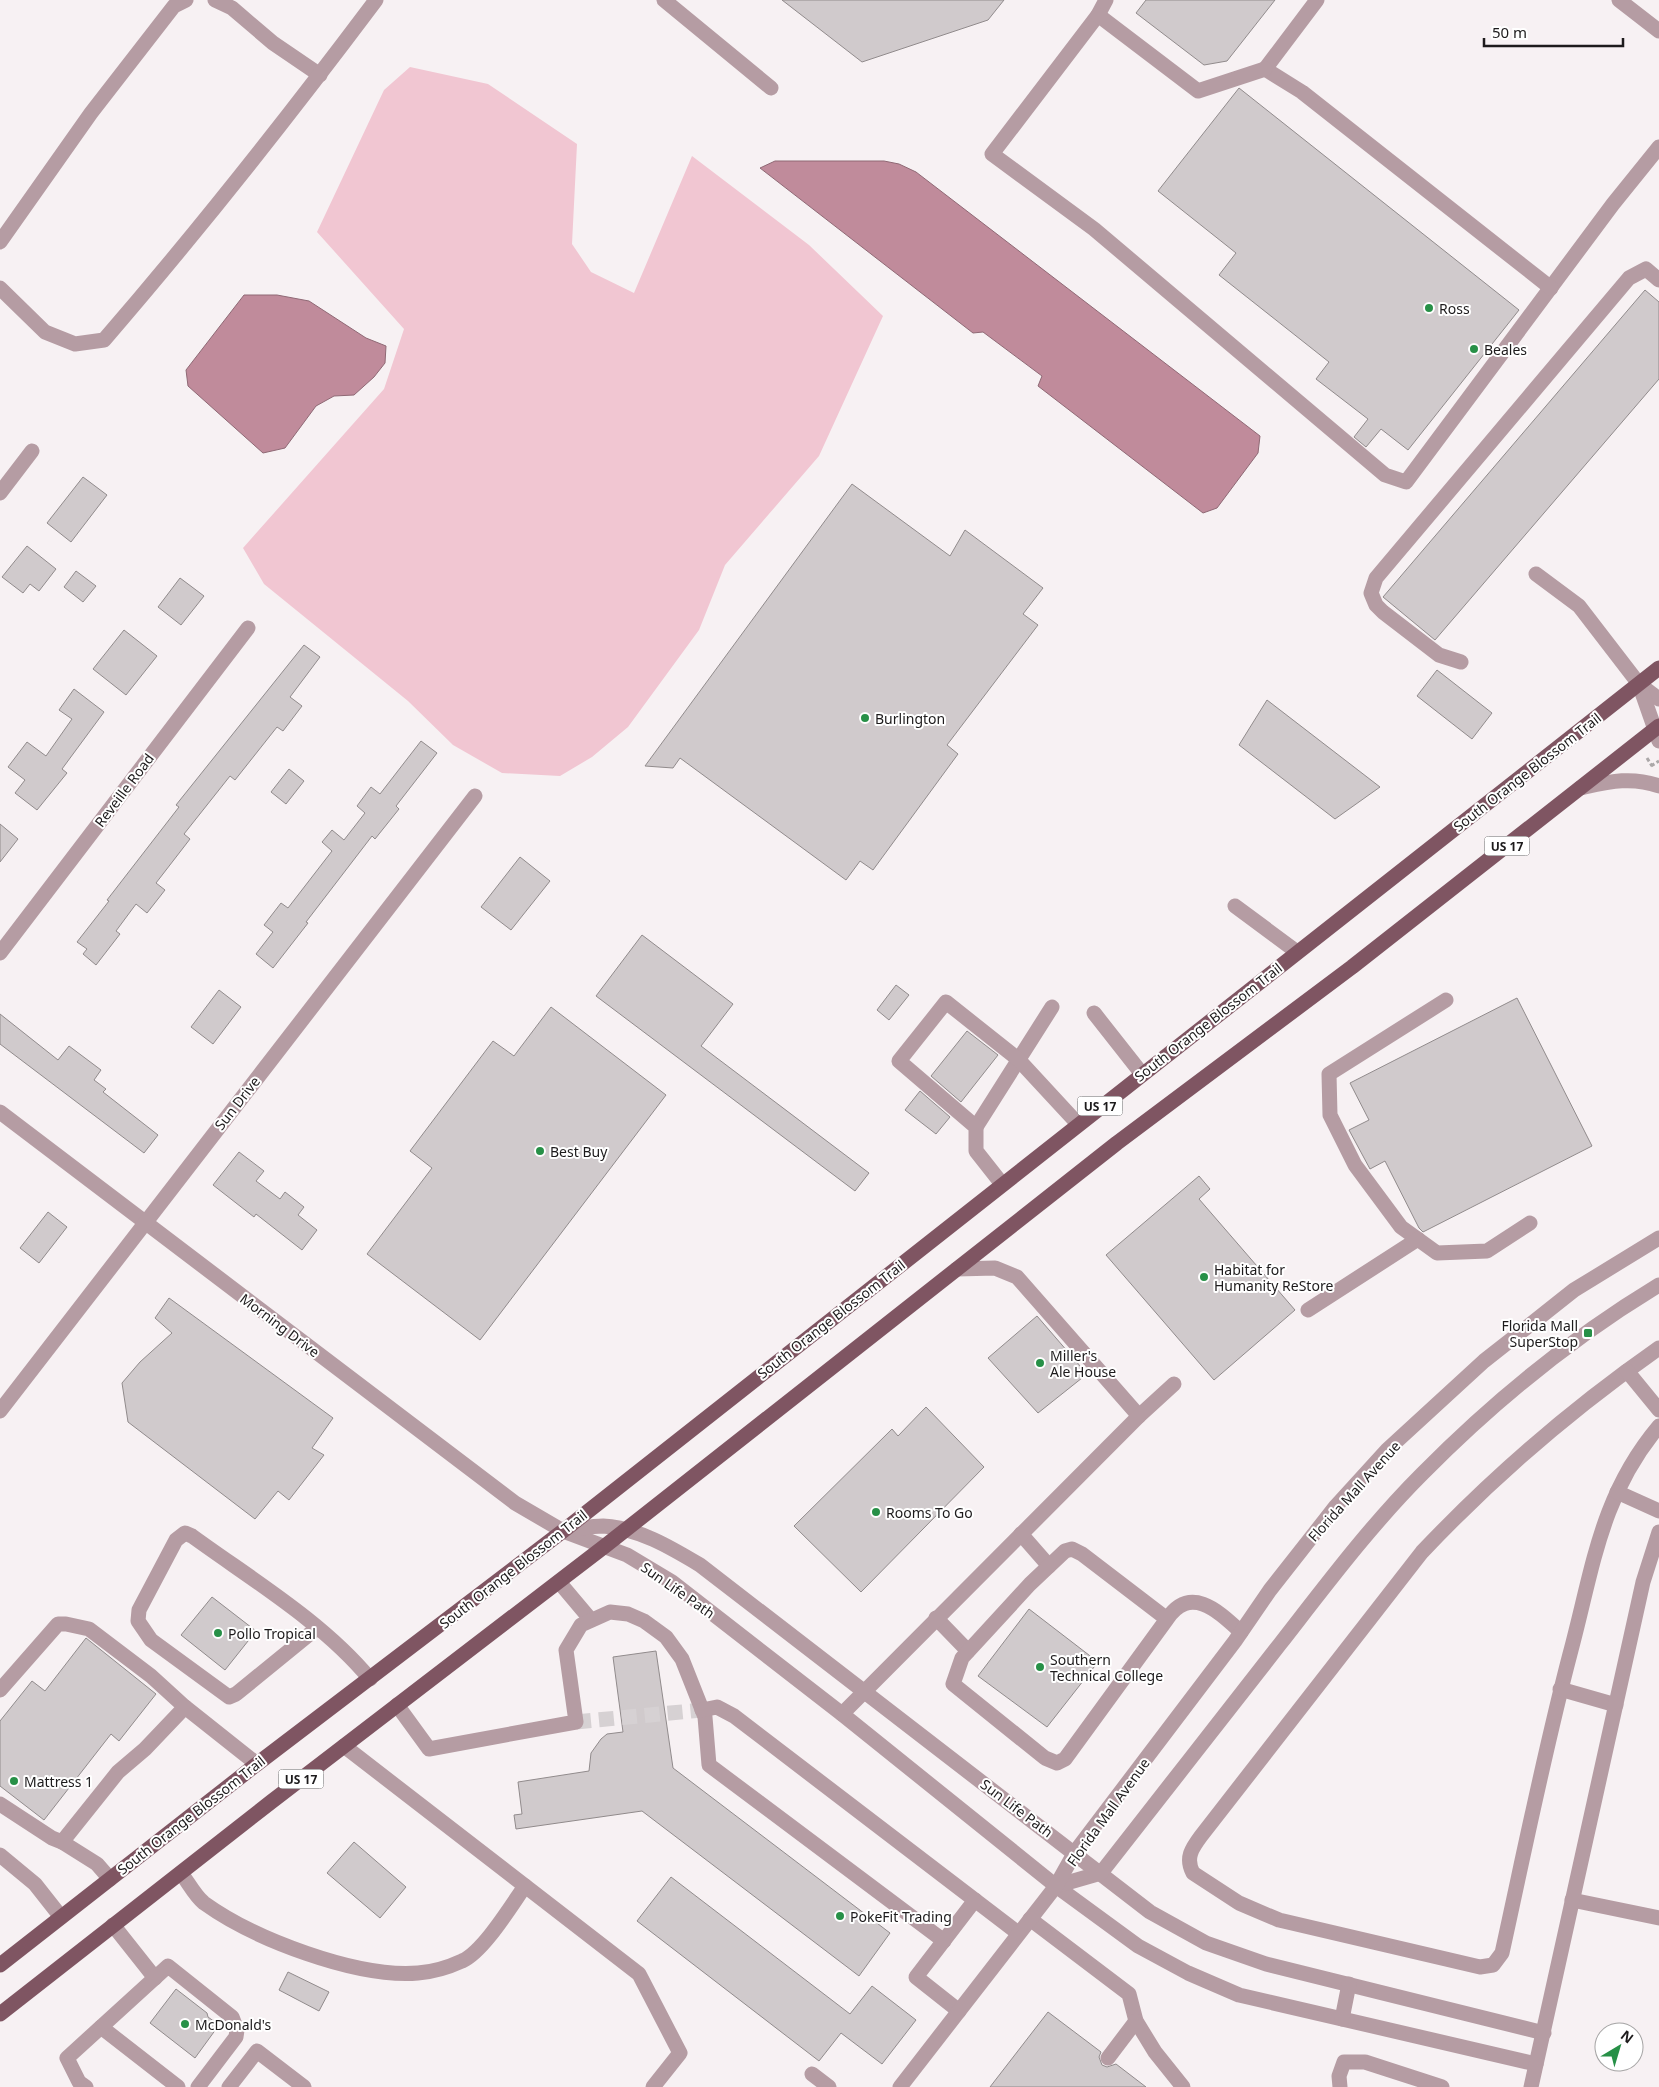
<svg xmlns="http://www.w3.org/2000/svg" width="1659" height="2087" viewBox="0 0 1659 2087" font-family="'Noto Sans',sans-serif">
<rect width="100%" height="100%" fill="#f7f1f3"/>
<polygon fill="#f1c6d2" points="410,67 488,84 577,144 572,244 591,272 634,293 692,156 809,245 883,316 819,456 725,565 699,630 628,727 592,757 560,776 502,773 453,745 408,701 264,584 243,548 384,389 404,329 317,232 384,90"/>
<g fill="#c08b9b" stroke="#8f6975">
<polygon points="775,161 884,161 899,164 916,172 1260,436 1258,453 1217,508 1203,513 1038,386 1042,376 983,332 973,333 760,168"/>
<polygon points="244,295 277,295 309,301 366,338 386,346 385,363 374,377 354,395 334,396 316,406 285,448 263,453 188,386 186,370"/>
</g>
<g fill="#d0cacc" stroke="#918b8c">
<polygon points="782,0 1004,0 988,20 862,62"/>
<polygon points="1146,0 1275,0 1227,61 1204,65 1136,13"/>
<polygon points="1239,88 1519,310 1408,450 1381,429 1366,447 1354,437 1368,419 1316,379 1329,362 1219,275 1236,253 1158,191"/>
<polygon points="1645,290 1659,302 1659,379 1435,640 1383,597"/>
<polygon points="83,477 107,495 71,542 47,523"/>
<polygon points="852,484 950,556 965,530 1043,588 1023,614 1038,625 947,745 958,754 873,870 860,861 846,880 680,758 673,768 645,766"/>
<polygon points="27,546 56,569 39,591 30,584 23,593 2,577"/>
<polygon points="76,571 96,586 83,602 64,587"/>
<polygon points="180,578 204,596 181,625 158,607"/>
<polygon points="124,630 157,656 126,695 93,669"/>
<polygon points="304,645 320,657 290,697 302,706 283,731 277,727 235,780 230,776 184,834 190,839 156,883 165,890 147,913 136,904 116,931 120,934 96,965 83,954 87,949 77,942 109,901 107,900 179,807 176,805"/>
<polygon points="1437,670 1492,713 1472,739 1417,696"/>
<polygon points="74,689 104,712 62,769 67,773 37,810 15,793 25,780 8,767 27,742 46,756 72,719 59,710"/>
<polygon points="1267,700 1380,787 1335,819 1239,745"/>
<polygon points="421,741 437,753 396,806 399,809 375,839 372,836 306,922 308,923 273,968 256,954 273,932 264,925 281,903 288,908 332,851 322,842 332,830 344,840 365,813 357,806 371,787 380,794"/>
<polygon points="289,769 304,781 286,804 271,792"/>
<polygon points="0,824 18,839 0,862"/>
<polygon points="520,857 550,881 511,930 481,907"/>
<polygon points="642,935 733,1004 701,1046 869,1173 855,1191 596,996"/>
<polygon points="896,985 909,995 889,1020 877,1010"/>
<polygon points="219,990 241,1007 213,1044 191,1027"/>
<polygon points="1517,998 1592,1146 1423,1232 1419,1228 1385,1161 1370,1169 1349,1130 1369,1120 1350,1083"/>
<polygon points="551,1007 666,1095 480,1340 367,1254 432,1168 410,1151 493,1041 514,1056"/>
<polygon points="0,1014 58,1060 69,1046 101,1070 94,1080 106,1089 103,1092 158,1135 144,1153 0,1044"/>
<polygon points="967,1031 998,1055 961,1102 931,1076"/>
<polygon points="920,1091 950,1117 936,1134 905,1110"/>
<polygon points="239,1152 264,1171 256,1181 280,1199 285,1192 304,1207 298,1215 317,1230 302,1250 256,1214 254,1217 213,1185"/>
<polygon points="1199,1176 1210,1189 1199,1199 1295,1310 1214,1380 1106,1255"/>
<polygon points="48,1212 67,1227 39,1263 20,1248"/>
<polygon points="169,1298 333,1418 312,1448 324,1455 289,1500 278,1491 255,1519 128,1422 122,1383 140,1362 172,1333 155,1318"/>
<polygon points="1037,1316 1087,1374 1038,1413 988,1358"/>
<polygon points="926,1407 984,1467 861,1592 794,1526 892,1429 898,1436"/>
<polygon points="212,1597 256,1631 225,1670 181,1635"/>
<polygon points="1029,1609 1098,1662 1047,1727 978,1676"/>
<polygon points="86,1638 156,1694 119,1741 111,1734 44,1820 0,1786 0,1721 32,1681 45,1691"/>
<polygon points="656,1651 673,1768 890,1933 859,1976 642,1811 516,1829 514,1815 522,1814 518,1782 589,1771 591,1753 601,1739 607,1734 623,1732 613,1657"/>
<polygon points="354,1842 406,1887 380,1918 327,1873"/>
<polygon points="671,1877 850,2014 872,1986 916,2020 882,2064 841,2033 819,2061 637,1921"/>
<polygon points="288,1972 329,1992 319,2011 279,1990"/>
<polygon points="176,1989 207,2013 208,2017 219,2025 195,2058 150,2023"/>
<polygon points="1048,2012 1101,2052 1099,2057 1102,2065 1107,2067 1116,2064 1146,2087 990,2087"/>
</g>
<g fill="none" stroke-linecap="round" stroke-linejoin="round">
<polyline stroke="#d6d1d3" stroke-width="15" stroke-dasharray="15 8" stroke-linecap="butt" points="576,1722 702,1710"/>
<g stroke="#aba7a8" stroke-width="3" stroke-dasharray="4 2.5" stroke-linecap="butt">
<polyline points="1647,758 1652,766"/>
<polyline points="1651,766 1659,761"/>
</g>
<g stroke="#b59ca3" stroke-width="15">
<polyline points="215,0 232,8 273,43 320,75"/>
<polyline points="664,0 771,88"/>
<polyline points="1106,0 1098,15 992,154 1094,229 1385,475 1406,482 1613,204 1659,147"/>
<polyline points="1317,0 1265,69 1302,92 1551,288"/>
<polyline points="1619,0 1659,31"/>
<polyline points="1098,15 1198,91 1265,69"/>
<polyline points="0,242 91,113 174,6 186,0"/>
<path d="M0,288L45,332L75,344L104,340C199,230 289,116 376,0"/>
<polyline points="0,493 32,451"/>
<polyline points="1536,574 1579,606 1639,684 1659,699"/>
<polyline points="1461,662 1439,655 1383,612 1376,605 1371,593 1376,578 1629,278 1646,269 1659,280"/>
<polyline points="1639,684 1659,741"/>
<path d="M1580,788C1608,782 1631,776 1659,786"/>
<polyline points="1235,906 1297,952"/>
<polyline points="0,953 248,628"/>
<polyline points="1446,1000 1329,1074 1330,1115 1355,1165 1401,1227 1437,1253 1487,1251 1530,1223"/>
<polyline points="1094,1013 1142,1074"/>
<polyline points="0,1112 515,1503 563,1531 627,1555 672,1582 842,1714 1056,1886 1138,1946 1188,1973 1239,1995 1536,2064"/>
<polyline points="976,1127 1052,1007"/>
<polyline points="1002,1184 976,1151 976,1127 899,1061 946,1002 1018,1059 1078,1124"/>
<polyline points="957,1269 995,1268 1017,1277 1139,1416"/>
<polyline points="1308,1310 1418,1239"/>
<path d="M1659,1348C1573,1408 1494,1476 1422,1552L1201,1836C1192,1848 1185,1858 1193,1873L1239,1903L1279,1920L1480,1967L1493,1965L1502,1953C1524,1853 1544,1753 1570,1654C1593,1569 1600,1496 1659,1426"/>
<polyline points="1627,1371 1659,1410"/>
<polyline points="0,1411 475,796"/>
<polyline points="1617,1492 1659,1511"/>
<path d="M567,1530C579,1529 591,1526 603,1526C638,1528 670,1547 700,1565L1150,1912L1206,1943L1266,1964L1544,2033"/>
<polyline points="1021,1534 1049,1566"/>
<polyline points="559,1582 591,1620"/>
<polyline points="936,1618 968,1651"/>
<path d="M1167,1619L1082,1554L1072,1549L1065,1551L1030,1584L962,1658L953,1684L1045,1758L1057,1763L1065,1759L1167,1619C1191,1584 1219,1612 1241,1632"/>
<path d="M317,1628L236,1694L229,1697L151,1640L138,1621L139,1610L176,1540L185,1533L192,1536C251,1579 323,1622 370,1679"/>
<polyline points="1560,1689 1616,1705"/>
<polyline points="0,1690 58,1624 66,1624 89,1629 151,1676 185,1707"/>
<polyline points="397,1705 429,1749 576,1722 566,1650 581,1625 610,1612 628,1614 644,1621 666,1637 682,1659 705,1717 709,1765 944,1941"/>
<polyline points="702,1710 717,1707 734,1716 1018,1933"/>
<polyline points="842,1714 1139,1416 1174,1384"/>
<polyline points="344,1746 639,1974 680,2053 653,2087"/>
<polyline points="0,1804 52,1838 62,1842"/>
<polyline points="0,1855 35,1884 61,1917"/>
<path d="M181,1873C188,1882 195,1896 204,1903C254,1939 356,1978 418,1973C432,1972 449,1967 462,1961C483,1952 511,1906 525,1886"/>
<polyline points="110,1879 97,1864 62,1842 118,1772 145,1749 185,1707 257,1764"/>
<path d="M1056,1886L1101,1873C1161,1797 1220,1720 1280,1644C1326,1585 1370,1526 1422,1474C1493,1402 1573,1337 1659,1285"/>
<polyline points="1572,1900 1659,1918"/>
<polyline points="1030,1919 1129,1994 1136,2021 1155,2052 1183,2087"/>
<polyline points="113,1925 155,1978"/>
<polyline points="959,2011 916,1977 975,1900"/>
<polyline points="1342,2019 1349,1984"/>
<polyline points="101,2027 178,2087"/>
<polyline points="1108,2058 1136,2021"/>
<polyline points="812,2074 829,2087"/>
<polyline points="86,2087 79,2082 67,2058 168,1966 232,2017 237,2030 236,2037 198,2087"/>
<polyline points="229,2087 257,2051 304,2087"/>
<polyline points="900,2087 1056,1886 1075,1852 1235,1641 1270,1590 1336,1506 1387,1450 1484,1361 1545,1313 1574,1290 1659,1238"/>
<polyline points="1340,2087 1339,2076 1344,2062 1365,2062 1442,2087"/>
<polyline points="1531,2087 1643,1582 1659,1532"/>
</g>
<g stroke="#7f5562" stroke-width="15">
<polyline points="0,1965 257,1764 563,1531 1659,668"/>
<polyline points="0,2014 271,1802 605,1546 1117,1143 1352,967 1659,726"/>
</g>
</g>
<g fill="#279047" stroke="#fff" stroke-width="2">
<circle cx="1429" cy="308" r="5"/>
<circle cx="1474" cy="349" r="5"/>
<circle cx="865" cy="718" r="5"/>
<circle cx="540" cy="1151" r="5"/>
<circle cx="1204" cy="1277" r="5"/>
<rect x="1583" y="1328" width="10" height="10" rx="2.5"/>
<circle cx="1040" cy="1363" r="5"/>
<circle cx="876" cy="1512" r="5"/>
<circle cx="218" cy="1633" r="5"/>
<circle cx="1040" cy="1667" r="5"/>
<circle cx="14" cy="1781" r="5"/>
<circle cx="840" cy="1916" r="5"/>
<circle cx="185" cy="2024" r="5"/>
</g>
<g text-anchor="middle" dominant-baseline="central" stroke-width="4" stroke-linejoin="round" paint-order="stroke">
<g fill="#fff" stroke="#615f60" stroke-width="1">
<rect x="1484.5" y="836.5" width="45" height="19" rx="4"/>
<rect x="1077.5" y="1096.5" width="45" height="19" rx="4"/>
<rect x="278.5" y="1769.5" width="45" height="19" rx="4"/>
</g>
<g font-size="12" font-weight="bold" fill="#1d1b1c">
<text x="1507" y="846">US 17</text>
<text x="1100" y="1106">US 17</text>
<text x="301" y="1779">US 17</text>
</g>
<g font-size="14" fill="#1d1b1c" stroke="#fff" text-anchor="start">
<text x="1439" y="308">Ross</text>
<text x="1484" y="349">Beales</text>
<text x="875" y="718">Burlington</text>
<text x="550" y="1151">Best Buy</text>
<text x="1214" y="1269">Habitat for<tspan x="1214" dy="16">Humanity ReStore</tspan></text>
<text x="1578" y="1325" text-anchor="end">Florida Mall<tspan x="1578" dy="16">SuperStop</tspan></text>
<text x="1050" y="1355">Miller's<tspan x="1050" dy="16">Ale House</tspan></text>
<text x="886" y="1512">Rooms To Go</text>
<text x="228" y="1633">Pollo Tropical</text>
<text x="1050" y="1659">Southern<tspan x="1050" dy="16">Technical College</tspan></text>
<text x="24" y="1781">Mattress 1</text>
<text x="850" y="1916">PokeFit Trading</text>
<text x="195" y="2024">McDonald's</text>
</g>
<g font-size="14" fill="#1d1b1c" stroke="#fff">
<text transform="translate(1527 772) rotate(-38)">South Orange Blossom Trail</text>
<text transform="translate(124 790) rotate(-53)">Reveille Road</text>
<text transform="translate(1208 1022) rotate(-38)">South Orange Blossom Trail</text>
<text transform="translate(237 1103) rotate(-52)">Sun Drive</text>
<text transform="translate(831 1319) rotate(-38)">South Orange Blossom Trail</text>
<text transform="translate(280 1325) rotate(37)">Morning Drive</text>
<text transform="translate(1354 1491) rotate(-48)">Florida Mall Avenue</text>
<text transform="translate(513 1569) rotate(-38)">South Orange Blossom Trail</text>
<text transform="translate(678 1590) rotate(35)">Sun Life Path</text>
<text transform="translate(1017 1808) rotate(37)">Sun Life Path</text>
<text transform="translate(1108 1812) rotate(-54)">Florida Mall Avenue</text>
<text transform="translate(191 1815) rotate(-38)">South Orange Blossom Trail</text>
</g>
</g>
<g transform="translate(1619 2047) rotate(38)"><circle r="24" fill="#ffffff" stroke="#a5a4a4"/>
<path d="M0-4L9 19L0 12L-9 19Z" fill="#279047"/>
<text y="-8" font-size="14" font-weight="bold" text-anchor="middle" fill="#1d1b1c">N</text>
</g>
<path d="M1484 38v8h139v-8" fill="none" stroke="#1d1b1c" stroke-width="2.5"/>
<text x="1492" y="38" font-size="15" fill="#1d1b1c" stroke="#ffffff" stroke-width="4" paint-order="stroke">50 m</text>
</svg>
